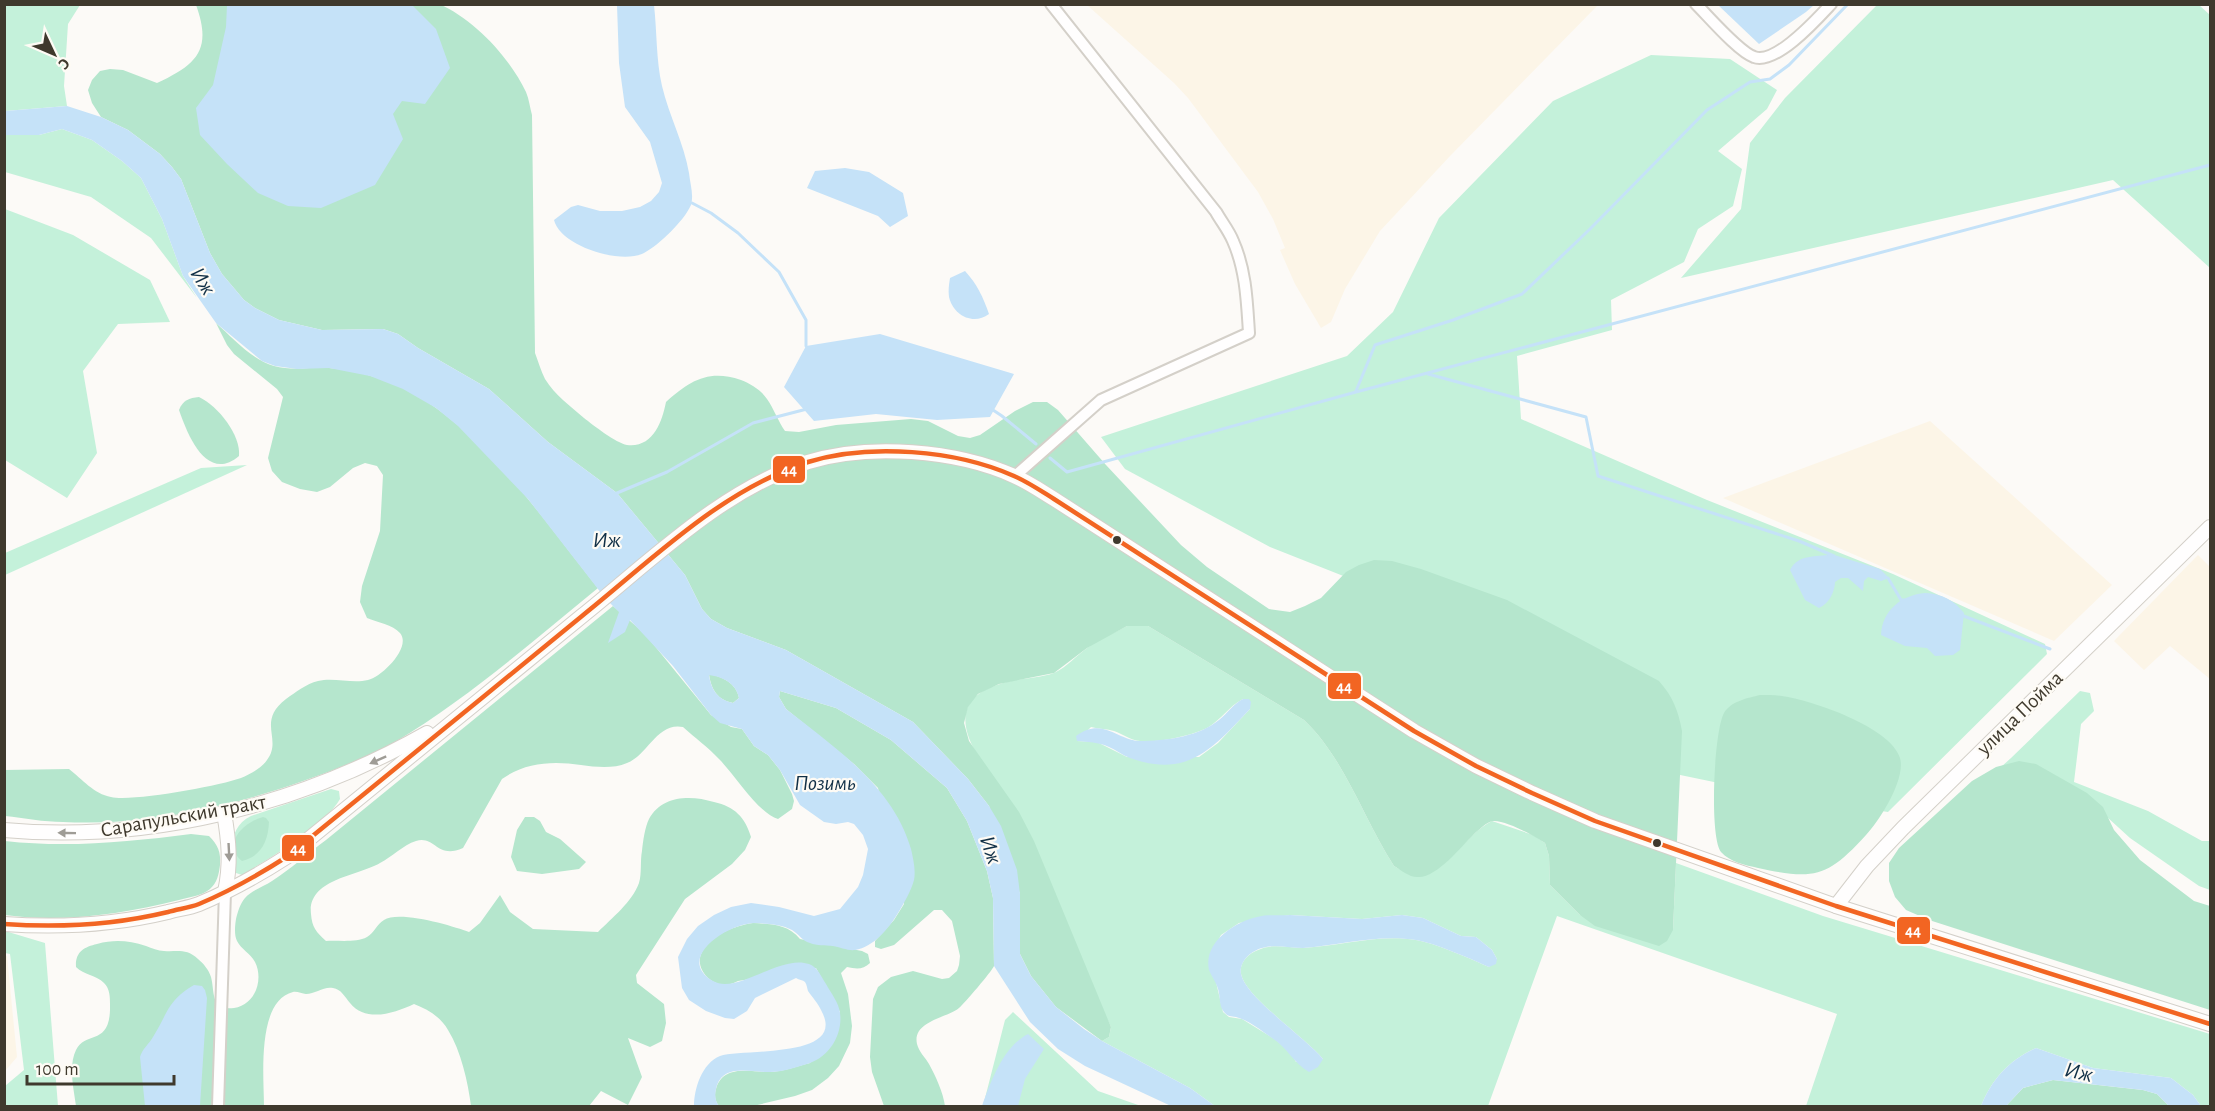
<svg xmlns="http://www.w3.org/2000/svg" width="2215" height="1111" viewBox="0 0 2215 1111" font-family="'Alegreya Sans',sans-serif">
<rect width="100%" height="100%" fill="#fcfaf7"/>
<g fill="#fcf5e7">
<polygon points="1087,5 1598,5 1451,155 1380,231 1345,289 1331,322 1321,328 1295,284 1280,250 1285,248 1273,219 1258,192 1188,98 1174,83"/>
<polygon points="1930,421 2112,585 2054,641 1723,498"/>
<polygon points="2198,555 2210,567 2210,679 2170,646 2144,670 2114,641"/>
<polygon points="5,956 7,956 17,1057 5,1071"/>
</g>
<g fill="#c4f1da" fill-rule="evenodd">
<polygon points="5,5 80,5 68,24 64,86 67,106 5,111"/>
<polygon points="2199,5 2210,15 2210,268 2113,180 1681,278 1741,209 1750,143 1785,98 1877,5"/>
<polygon points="1651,55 1730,59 1777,90 1767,109 1718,151 1742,169 1733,206 1698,229 1684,262 1611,300 1612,330 1517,356 1521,419 1707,500 1893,574 2045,644 2047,654 1888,812 1781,796 1661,771 1399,598 1270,547 1125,469 1101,437 1347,356 1393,312 1439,218 1553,101"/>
<polygon points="62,129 92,140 122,161 141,178 162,219 183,276 197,298 151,238 91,197 5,172 4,135 39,135"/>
<polygon points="5,209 73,235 150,280 170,322 118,324 83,371 97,453 67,498 5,460"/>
<polygon points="247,465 5,575 5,553 201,468"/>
<path d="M1127,626H1148L1304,720C1345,759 1363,818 1394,866C1441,894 1456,839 1492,821L1533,835L1545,843L1549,856L1550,885L1580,915L1673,930L1676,863L1823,916L2210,1034V1106H2201L2193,1095L2171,1078L2093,1068L2036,1048C2009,1060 1992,1079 1981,1106H1806L1837,1014L1557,916L1488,1106H1215L1190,1088L1102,1041L1109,1037L1111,1027L979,758C959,725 957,697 1000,684C1017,678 1037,679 1054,673C1067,667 1076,656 1087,648C1099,639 1114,633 1127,626ZM1243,699L1250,709L1218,743L1199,757H1127L1097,742L1077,741L1091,727C1099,729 1107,729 1114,731C1123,734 1130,740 1140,741C1157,743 1191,736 1207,728C1221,720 1229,706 1243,699ZM1290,915L1362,919L1402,915L1423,918L1461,936L1476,937L1492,950L1497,959L1489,967C1471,959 1435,943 1416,940C1379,934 1340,946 1303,948C1288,948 1272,943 1258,950C1248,954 1239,962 1241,974C1246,998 1305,1037 1323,1059L1296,1062L1291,1053L1276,1040L1242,1019L1229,1017L1223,1012L1216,982L1213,950L1221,935L1239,923Z"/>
<polygon points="2080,691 2090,693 2094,711 2081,724 2074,782 2148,811 2202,841 2210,841 2210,890 2199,886 2130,838 2084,796 1940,822 2011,758"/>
<path d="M331,789L339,791L340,799C322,829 271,857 242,875L236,873C230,850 229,827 251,816Z"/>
<polygon points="5,931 45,943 58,1106 5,1106 5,1086 24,1070 10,954 5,953"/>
<polygon points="1013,1012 1098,1091 1141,1106 983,1106 1005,1020"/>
</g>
<g fill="#b5e6cd">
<path d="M439,4C474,19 510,58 526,92C529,99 530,108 532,115L535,353C538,361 541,371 545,379C555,395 570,406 584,418C593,425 616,443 627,445C653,448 662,422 666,402C690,381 708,369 741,380C751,384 761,390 767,399C774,409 778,421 785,431L799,432L836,425L911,419L928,421L958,436L970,438L980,435L1015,411L1033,402H1047L1058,410L1106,465L1181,545L1207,567L1269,609L1290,612L1305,606L1321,598L1346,572L1359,565L1374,560L1392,561L1421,569L1507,600L1659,681C1673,697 1678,710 1682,731L1673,930L1667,941L1659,946L1595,926L1580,915L1550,885L1549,856L1545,843C1534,836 1506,820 1493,821C1486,822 1479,830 1474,834C1461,847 1437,877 1419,877C1410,878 1401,870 1394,866C1363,818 1345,759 1304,720L1148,626H1127L1087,648L1054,673L999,684L978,694L968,707L964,723L969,741L1019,812L1034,841L1111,1027L1109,1037L1102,1041L1056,1007L1031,976L1020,954V894L989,806L968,779L913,722L786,650L727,628L711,619L702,609L685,575L617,493L548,442L489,389L418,348L398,334L383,329L322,330L279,320L255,308L244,300L222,274L210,253L181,179L172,167L160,154L128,130L101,117L92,103L88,90L92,80L100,71L110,69L123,70L157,83C198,64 212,49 196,5Z"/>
<path d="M216,323C233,338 252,360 274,366C292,371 311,367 329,368C353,369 381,378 403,388C482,427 544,521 598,588C532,642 468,698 395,742C366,758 334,770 303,781C226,808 146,826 63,822C44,822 24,818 5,816L4,770L69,769C82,779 94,794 111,797C132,802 219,786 241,778C250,774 262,768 267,760C283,739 256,722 286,699C296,692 306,684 318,681C334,677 352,684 368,680C382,677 412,647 400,633C393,625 377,622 367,618L360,602L362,586L380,531L383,475L377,466L365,463L353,468L330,487L317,492L300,489L282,482L272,471L268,458L283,397L277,389L234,354L227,345Z"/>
<path d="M199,397C218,406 241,435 239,456C207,483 188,436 179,410C183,400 189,398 199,397Z"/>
<path d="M613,606L645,634L711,715L731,727L742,729L754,746L768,755L780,770L792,794L794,801L792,809L778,819C759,814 734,774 719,759C708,747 695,738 683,727C657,722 648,755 627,763C613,769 596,767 581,765C553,761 526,762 502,779L463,848C437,860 435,835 416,841C403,845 392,857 380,863C358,876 307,879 311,914C312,927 316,932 326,941C338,940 356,943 367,937C374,933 377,924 384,920C399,910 453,926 469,932L480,923L500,895L510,912L533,929L598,932C612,918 632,902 639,883C642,873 640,861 642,851C643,841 645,827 649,819C662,795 691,795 714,802C735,807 745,817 751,837L745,850L732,864L685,899L636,975L637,983L664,1004L666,1023L662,1041L650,1047L628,1038L642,1077L628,1105L601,1091L589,1106H471C468,1082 461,1051 448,1030C441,1017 427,1009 414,1004C395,1013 366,1023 350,1003C345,997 341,989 333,988C324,986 315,994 306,994C302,994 297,991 293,992C256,1001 264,1078 264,1106H76C74,1090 68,1066 76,1050C86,1030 111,1047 110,1005C110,997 110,989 104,983C96,975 84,975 76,967C75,952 84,947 97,944C116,939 129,941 146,946C152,948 158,951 164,951C178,952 186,948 198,959C203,963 209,970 211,977C215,992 210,1011 234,1008C255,1005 264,980 255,962C250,953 241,949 237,941C234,935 235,925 236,919C238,911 240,904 245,898C252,890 263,887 272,881C291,869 308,853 326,840Z"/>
<path d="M709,674C723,677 736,683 739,698L733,703C717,700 711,689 709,674Z"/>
<path d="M780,691L836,708L891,740L947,788L967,821L987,871L993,898L994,966C992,971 964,1004 959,1008C947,1018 912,1021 917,1044C919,1052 925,1057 929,1064C936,1077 943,1092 945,1106H884L872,1072L870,1057L873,999L878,987L891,977L913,971L942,979L949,978L957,971L959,965L960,956L952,921L942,910H934L894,945L881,949L875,947V941L894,920L904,904L878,788L854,764L786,709L779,697Z"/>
<path d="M1760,695C1767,695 1775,695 1782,696C1811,700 1891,727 1900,758C1906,779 1880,820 1866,835C1827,878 1814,880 1758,868C1745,865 1730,862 1721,852C1709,836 1714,731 1724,713C1731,701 1748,698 1760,695Z"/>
<polygon points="2019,761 2036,764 2087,793 2103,807 2114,830 2140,860 2194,901 2210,906 2210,1010 1929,920 1906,910 1895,897 1889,881 1889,863 1899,848 1972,781 1996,767"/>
<path d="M263,817L266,818L269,822C268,842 261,856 242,861C221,844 244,822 263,817Z"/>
<polygon points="525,817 534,817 540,821 546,832 560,839 586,862 579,869 542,874 517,871 511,857 517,830"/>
<path d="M191,834L209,836C218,845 221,852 220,865C219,874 217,883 210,889C202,896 189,897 179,900C123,914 62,923 5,915V841C67,848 129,842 191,834Z"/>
<path d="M753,923C771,924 788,924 800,939L862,951L868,954L870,963C863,970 856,969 847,967L841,973L848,994L852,1026L850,1043L839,1066L828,1078L812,1090L795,1096L753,1106H719C715,1101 714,1095 716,1089C723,1064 750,1072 769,1072C782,1072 797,1066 810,1063L840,1012L816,968L738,981C734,983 729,985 724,985C709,984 694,967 702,952C711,934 735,926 753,923Z"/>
<polygon points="2053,1080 2143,1090 2157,1094 2169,1106 2006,1106 2023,1088"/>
</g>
<g fill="#c5e2f8" fill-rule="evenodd">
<polygon points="227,5 412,5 436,29 450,68 425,104 402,101 393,114 403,139 375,185 321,208 288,206 258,193 227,164 200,135 196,108 213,85 226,27"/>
<path d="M617,5H654C657,31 656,60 662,86C669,116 684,143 689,173C690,183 694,195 691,205C684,221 659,245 644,253C621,265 560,246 554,220L571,207L578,205L600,211H622L640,207L651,201L659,192L662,183L650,142L625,107L619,63Z"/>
<polygon points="1718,5 1814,5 1806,12 1759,44"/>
<path d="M67,106L101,117L128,130L160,154L172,167L181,179L210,253L222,274L244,300L255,308L279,320L322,330L383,329L398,334L418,348L489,389L548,442L617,493L685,575L702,609L711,619L727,628L786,650L913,722L968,779L989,806L1001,826L1017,870L1020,894V954L1031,976L1056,1007L1084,1029L1102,1041L1190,1088L1215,1106H1171L1085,1066L1058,1049L1030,1022L994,966L993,898L987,871L967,821L947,788L891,740L836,708L780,691L779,697L786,709C834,747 893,786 911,849C913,858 916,870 914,880C911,891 904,903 898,913C889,928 874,947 855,950C848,951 840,947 833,946C825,945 817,946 810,943C802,941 799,934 792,930C782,924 768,924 757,923C731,921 673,958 713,981C737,995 780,954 809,964C818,967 821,977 826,984C831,993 839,1003 840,1013C843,1034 830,1056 810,1063C798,1067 782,1072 770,1072C753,1073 725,1063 717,1085C715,1092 714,1100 719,1106H694C694,1089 702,1063 720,1056C742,1048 849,1060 821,1010C818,1003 812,997 808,991C807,988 807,985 805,982C803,980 799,980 796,978L755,998L747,1011L734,1019L725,1018L706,1011L689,1000L682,988L678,957L687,939L698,926L714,915L731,907L751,903L779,907L814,916L840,909L858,887L863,875L868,849L863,835L854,824L848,822L836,824L824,822L800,805L780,770L768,755L754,746L742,729L720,723L711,715L673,666L630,620L625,632L608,643L619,612L605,598L528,499L458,426L436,408L403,389L370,376L329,368L297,369L275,366L262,361L216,323L183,276L162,219L141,178L122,161L92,140L62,129L39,135H5V111ZM709,675C723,677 736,683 739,698L733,703C718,700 711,690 709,675Z"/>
<polygon points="845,168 869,172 903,193 908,216 890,227 878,216 807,188 815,171"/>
<path d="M965,271C977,284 983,297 989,314C973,326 953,315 949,297C948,291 949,284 950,278Z"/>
<polygon points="880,334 1014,374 990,417 937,420 876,414 814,421 784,387 806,346"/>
<path d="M1831,554L1880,569L1889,578L1881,581L1868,577L1864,581L1863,591L1848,578H1841L1835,582C1835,591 1829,604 1819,608L1805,600L1790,570C1799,553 1816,558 1831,554Z"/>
<path d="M1925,593C1942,594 1954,600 1964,613L1960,650L1953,655L1935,656L1927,648L1905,646L1881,635C1882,610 1902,595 1925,593Z"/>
<path d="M1243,699H1249L1251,702L1250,709C1213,748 1188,779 1130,758C1122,755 1116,750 1109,747C1098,742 1088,742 1077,741L1076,736C1104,715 1118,743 1145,741C1170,740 1199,736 1219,720C1228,713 1233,704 1243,699Z"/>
<path d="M1290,915L1362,919L1402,915L1423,918L1461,936L1476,937L1492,950L1497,959L1496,964L1489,967C1471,959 1435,943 1416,940C1379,934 1340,945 1303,948C1289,948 1276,944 1262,948C1251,951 1239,961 1241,974C1246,998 1305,1037 1323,1059L1318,1067L1309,1072C1294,1064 1287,1047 1272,1038C1262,1031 1248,1020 1236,1017C1231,1016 1228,1017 1224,1012C1218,1005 1221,995 1217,986C1215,981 1211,975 1209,970C1203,942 1235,922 1257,917C1267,914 1279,916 1290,915Z"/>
<path d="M194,985L202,986L205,990L207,998L200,1106H145L140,1057C142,1049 149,1044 153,1037C168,1013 167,1001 194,985Z"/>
<path d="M1028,1034L1044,1049L1025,1079L1018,1106H982C991,1081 1003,1047 1028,1034Z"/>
<path d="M2036,1048L2093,1068L2171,1078L2193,1095L2201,1106H2169L2157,1094L2143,1090L2053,1080L2023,1088L2006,1106H1981C1992,1079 2009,1060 2036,1048Z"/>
</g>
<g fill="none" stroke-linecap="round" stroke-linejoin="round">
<g stroke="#c5e2f8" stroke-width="3">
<polyline points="692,203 711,213 738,233 779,272 806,320 806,346"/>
<polyline points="1428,374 1586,417 1598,476 1799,541 1834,556"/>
<polyline points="1356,391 1375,345 1453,320 1522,294 1590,229 1707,110 1750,82 1770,79 1789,65 1848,4"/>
<polyline points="990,408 1002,416 1036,444"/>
<polyline points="1050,458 1067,472 1356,392 2210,165"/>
<polyline points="617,493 667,472 753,423 807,409"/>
<polyline points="1888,578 1901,600 1904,600"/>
<polyline points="1961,615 2050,649"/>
</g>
<g stroke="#d4d0c9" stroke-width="14">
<g id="minor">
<path d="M1696,4C1709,17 1739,52 1754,57C1776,65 1817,19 1831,4"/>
<path d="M1015,476L1101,400L1249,333C1247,302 1246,270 1233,241C1229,231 1221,221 1216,212L1051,4"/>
<polyline points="218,1106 225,892"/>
</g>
</g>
<g stroke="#d4d0c9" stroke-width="16">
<g id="major">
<path d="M224,813C229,841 231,864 225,892"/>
<path d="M4,830C150,843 300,805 427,733"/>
<polyline points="1836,906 1867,866 1903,828 2210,527"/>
<path d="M4,924C60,928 114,925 168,912C178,909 189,908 199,904C230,891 260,874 288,856C386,777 484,696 582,616C652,560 721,490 808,462C869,443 956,450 1014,476C1028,482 1041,491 1054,499L1414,731L1476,766L1532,793L1595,821L1836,906L2210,1024"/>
</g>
</g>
<use href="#minor" stroke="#fffefe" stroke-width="10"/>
<use href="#major" stroke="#fffefe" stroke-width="14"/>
<g stroke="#fefbf5" stroke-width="9">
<path id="bus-1" d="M4,924C60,928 114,925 168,912C178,909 189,908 199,904C230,891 260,874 288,856C386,777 484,696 582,616C652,560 721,490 808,462C869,443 956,450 1014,476C1028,482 1041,491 1054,499L1414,731L1476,766L1532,793L1595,821L1836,906L2210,1024"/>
</g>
<use href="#bus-1" stroke="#f26522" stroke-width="4.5"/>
</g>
<defs><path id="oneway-solid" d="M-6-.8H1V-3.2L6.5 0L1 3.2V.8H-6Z" transform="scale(1.5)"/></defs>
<g fill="#9f9c96">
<use href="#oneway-solid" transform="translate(378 760) rotate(156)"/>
<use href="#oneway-solid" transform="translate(67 833) rotate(-179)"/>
<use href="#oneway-solid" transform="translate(229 852) rotate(87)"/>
</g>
<g fill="#3f392d" stroke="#fefbf5" stroke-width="2">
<circle cx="1117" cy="540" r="5"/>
<circle cx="1657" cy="843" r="5"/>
</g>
<g text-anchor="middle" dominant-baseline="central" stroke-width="4.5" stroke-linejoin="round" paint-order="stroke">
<g font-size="21" fill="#3f392d" stroke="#fefbf5">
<text transform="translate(2020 713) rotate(-44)">улица Пойма</text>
<text transform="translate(183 816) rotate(-10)">Сарапульский тракт</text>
</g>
<g font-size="22" font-style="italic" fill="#113047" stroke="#fefbf5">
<text transform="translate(203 281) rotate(58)">Иж</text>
<text x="607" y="540">Иж</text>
<text x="825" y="783">Позимь</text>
<text transform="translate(991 850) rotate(71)">Иж</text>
<text transform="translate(2079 1072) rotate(13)">Иж</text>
</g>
</g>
<g stroke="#fefbf5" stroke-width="2">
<rect x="772" y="455" width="34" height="29" rx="6" fill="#f26522"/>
<rect x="1327" y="672" width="35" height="28" rx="6" fill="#f26522"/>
<rect x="281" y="834" width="34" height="28" rx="6" fill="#f26522"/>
<rect x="1896" y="916" width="35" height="29" rx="6" fill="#f26522"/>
</g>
<g font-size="16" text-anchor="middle" font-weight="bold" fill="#fff">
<text x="789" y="475">44</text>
<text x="1344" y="692">44</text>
<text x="298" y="854">44</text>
<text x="1913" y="936">44</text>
</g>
<rect width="2215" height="1111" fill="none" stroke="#3f392d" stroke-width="12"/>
<g transform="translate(54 54) rotate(134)" stroke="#fefbf5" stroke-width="4.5" paint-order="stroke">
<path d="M0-4.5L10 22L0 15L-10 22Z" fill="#3f392d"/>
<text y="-9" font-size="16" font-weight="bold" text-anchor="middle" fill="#3f392d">С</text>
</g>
<path d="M27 1075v9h147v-9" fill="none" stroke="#3f392d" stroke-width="3"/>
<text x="36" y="1075" font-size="18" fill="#3f392d" stroke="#fefbf5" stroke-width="4.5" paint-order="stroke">100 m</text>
</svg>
